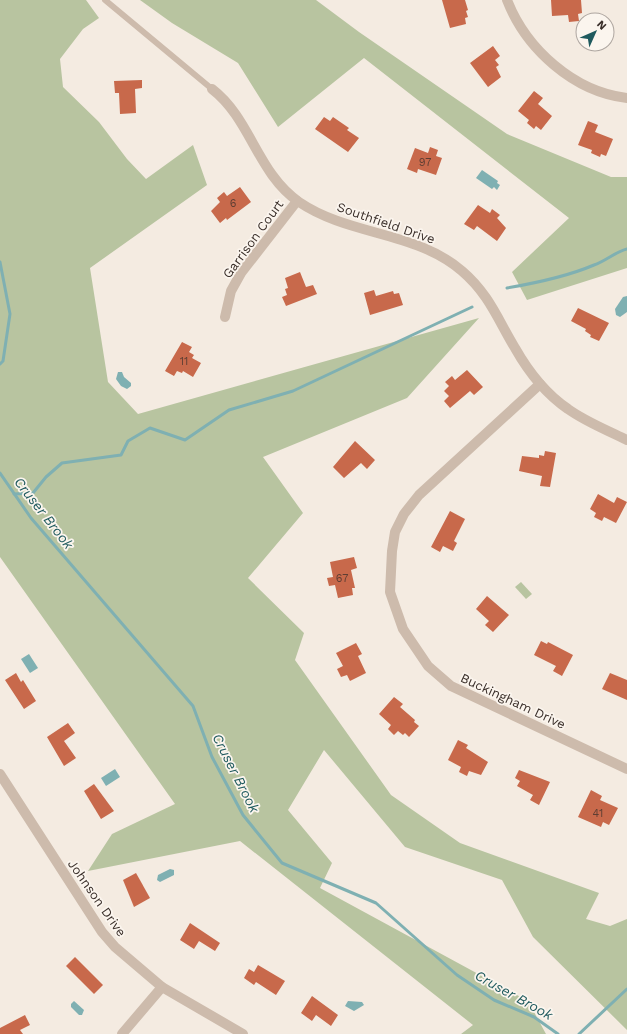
<svg xmlns="http://www.w3.org/2000/svg" width="627" height="1034" viewBox="0 0 627 1034" font-family="'Work Sans',sans-serif">
<rect width="100%" height="100%" fill="#f4ebe1"/>
<g fill="#b8c4a0">
<polygon points="0,0 86,0 99,18 83,29 60,59 63,87 99,122 127,159 146,179 193,145 207,185 90,268 108,382 138,414 479,318 407,398 263,457 303,513 248,578 304,633 295,660 391,795 460,843 599,893 586,919 610,926 627,919 627,1030 533,937 502,880 405,847 324,750 288,810 332,863 320,888 528,1001 546,1034 461,1034 473,1025 240,841 88,871 112,834 175,804 0,557"/>
<polygon points="140,0 316,0 359,32 507,134 611,177 627,177 627,268 527,300 512,272 569,218 364,58 278,127 238,63 172,23"/>
<polygon points="521,582 532,594 526,599 515,587"/>
</g>
<g fill="#7fb0b2">
<polygon points="482,170 498,181 497,183 500,185 497,190 494,187 492,189 476,178"/>
<polygon points="627,296 627,312 620,317 616,315 615,309 623,297"/>
<polygon points="118,372 122,372 124,377 131,383 131,386 127,389 121,386 116,379"/>
<polygon points="29,654 38,668 30,673 21,659"/>
<polygon points="115,769 120,777 106,786 101,778"/>
<polygon points="170,869 174,870 174,875 160,882 157,880 158,875"/>
<polygon points="74,1001 84,1010 82,1015 79,1015 71,1007 71,1004"/>
<polygon points="348,1001 362,1002 364,1005 354,1011 345,1006"/>
</g>
<g fill="none" stroke-linecap="round" stroke-linejoin="round">
<g stroke="#7fb0b2" stroke-width="3">
<polyline points="0,262 10,314 3,361 0,364"/>
<path d="M507,288C536,283 566,277 594,265C606,261 615,252 627,249"/>
<polyline points="0,473 31,518 193,706 212,757 243,815 282,863 376,903 457,975 494,1000 534,1017 558,1034"/>
<polyline points="14,494 33,493 46,477 62,463 121,455 128,441 150,428 185,440 229,410 293,391 472,307"/>
<polyline points="579,1034 627,989"/>
</g>
</g>
<g fill="#c8694b">
<polygon points="442,0 465,0 468,10 466,11 468,17 465,18 466,24 450,28"/>
<polygon points="551,0 581,0 582,13 578,14 579,21 569,22 568,15 552,16"/>
<polygon points="493,46 500,56 495,60 499,65 496,67 501,77 488,87 470,63"/>
<polygon points="142,80 142,88 135,89 136,113 120,114 119,93 115,93 114,81"/>
<polygon points="534,91 543,98 538,104 552,116 541,130 536,126 534,129 527,123 529,120 518,111"/>
<polygon points="324,117 330,121 333,117 349,128 347,130 359,138 348,152 315,129"/>
<polygon points="588,121 598,125 595,132 613,139 606,156 601,154 600,157 591,153 592,150 578,145"/>
<polygon points="430,147 438,150 436,156 442,158 436,175 418,169 417,173 407,169 415,148 428,153"/>
<polygon points="240,187 251,202 227,220 226,218 220,223 211,211 220,202 217,198 224,192 227,196"/>
<polygon points="478,205 490,213 492,209 500,215 497,218 506,228 497,241 477,226 474,230 464,224"/>
<polygon points="300,272 306,287 313,285 317,294 286,306 282,297 287,295 285,289 288,288 285,278"/>
<polygon points="374,290 376,296 393,291 394,294 399,293 403,305 370,315 364,293"/>
<polygon points="578,308 609,323 599,341 590,337 591,335 585,331 586,329 571,321"/>
<polygon points="182,342 192,347 189,352 194,355 192,358 201,363 193,377 183,371 182,373 177,371 174,376 165,371"/>
<polygon points="467,370 483,387 474,395 470,391 450,408 444,401 449,396 444,391 449,386 445,382 452,376 455,380"/>
<polygon points="355,441 375,460 367,469 361,463 344,478 333,467"/>
<polygon points="545,451 556,453 550,487 540,486 542,476 519,471 522,456 539,458 539,455 544,456"/>
<polygon points="598,494 614,503 617,497 627,502 616,523 604,517 602,521 594,517 596,513 590,509"/>
<polygon points="450,511 465,519 454,541 457,543 453,551 443,546 440,552 431,547"/>
<polygon points="354,557 357,568 351,570 355,588 352,588 353,595 338,598 335,585 329,586 327,578 333,577 330,562"/>
<polygon points="487,596 509,615 493,632 485,625 489,621 476,609"/>
<polygon points="541,641 547,644 548,642 573,655 562,676 553,671 556,666 534,655"/>
<polygon points="356,643 362,654 358,656 366,673 350,681 347,675 341,677 337,669 343,666 336,653"/>
<polygon points="16,673 21,682 23,680 36,701 24,709 5,680"/>
<polygon points="610,673 627,680 627,700 602,689"/>
<polygon points="394,697 403,704 400,707 415,720 414,722 419,726 409,737 405,733 403,735 398,731 394,735 388,729 391,725 379,714"/>
<polygon points="68,723 75,733 64,741 76,758 64,766 47,737"/>
<polygon points="458,740 468,745 466,748 488,762 481,775 469,771 467,776 459,772 461,767 448,760"/>
<polygon points="519,770 550,782 539,805 530,800 533,795 517,786 520,781 515,778"/>
<polygon points="94,784 114,811 101,819 84,791"/>
<polygon points="591,790 602,796 600,800 618,808 609,825 603,822 601,827 578,817"/>
<polygon points="136,873 150,898 134,907 123,880"/>
<polygon points="190,923 220,943 215,951 199,941 194,949 180,940"/>
<polygon points="75,957 103,985 94,994 66,966"/>
<polygon points="258,965 285,981 276,995 256,982 254,985 244,978 249,969 254,972"/>
<polygon points="312,996 338,1015 331,1026 316,1015 312,1021 301,1013"/>
<polygon points="25,1015 30,1025 20,1030 23,1034 0,1034 0,1028"/>
</g>
<g fill="none" stroke-linecap="round" stroke-linejoin="round">
<polyline stroke="#cdbbac" stroke-width="6" points="105,0 212,89"/>
<g stroke="#cdbbac" stroke-width="10">
<path d="M507,0C526,49 574,92 627,98"/>
<path d="M212,89C251,119 257,173 299,202C349,236 416,231 462,271C489,294 498,320 515,348C528,371 546,394 568,409C586,422 607,430 627,440"/>
<polyline points="225,317 231,291 241,273 297,201"/>
<polyline points="540,384 419,495 404,514 395,532 392,551 390,592 403,629 428,666 451,686 627,769"/>
<polyline points="0,774 102,932 115,947 162,987 243,1034"/>
<polyline points="122,1034 162,987"/>
</g>
</g>
<g text-anchor="middle" dominant-baseline="central" stroke-width="3.5" stroke-linejoin="round" paint-order="stroke">
<g font-size="11" fill="#5e3e33">
<text x="425" y="162">97</text>
<text x="233" y="203">6</text>
<text x="184" y="361">11</text>
<text x="342" y="578">67</text>
<text x="598" y="813">41</text>
</g>
<g font-size="13" fill="#3b302b" stroke="#fbf5ee">
<text transform="translate(386 223) rotate(19)">Southfield Drive</text>
<text transform="translate(253 239) rotate(-54)">Garrison Court</text>
<text transform="translate(513 701) rotate(25)">Buckingham Drive</text>
<text transform="translate(97 898) rotate(55)">Johnson Drive</text>
</g>
<g font-size="14" font-style="italic" fill="#1f5a5e" stroke="#fbf5ee">
<text transform="translate(44 513) rotate(52)">Cruser Brook</text>
<text transform="translate(236 773) rotate(63)">Cruser Brook</text>
<text transform="translate(514 995) rotate(29)">Cruser Brook</text>
</g>
</g>
<g transform="translate(595 32) rotate(45)"><circle r="19" fill="#fbf5ee" stroke="#aea6a0"/>
<path d="M0-3L7 15L0 10L-7 15Z" fill="#1f5a5e"/>
<text y="-6" font-size="11" font-weight="bold" text-anchor="middle" fill="#3b302b">N</text>
</g>
</svg>
